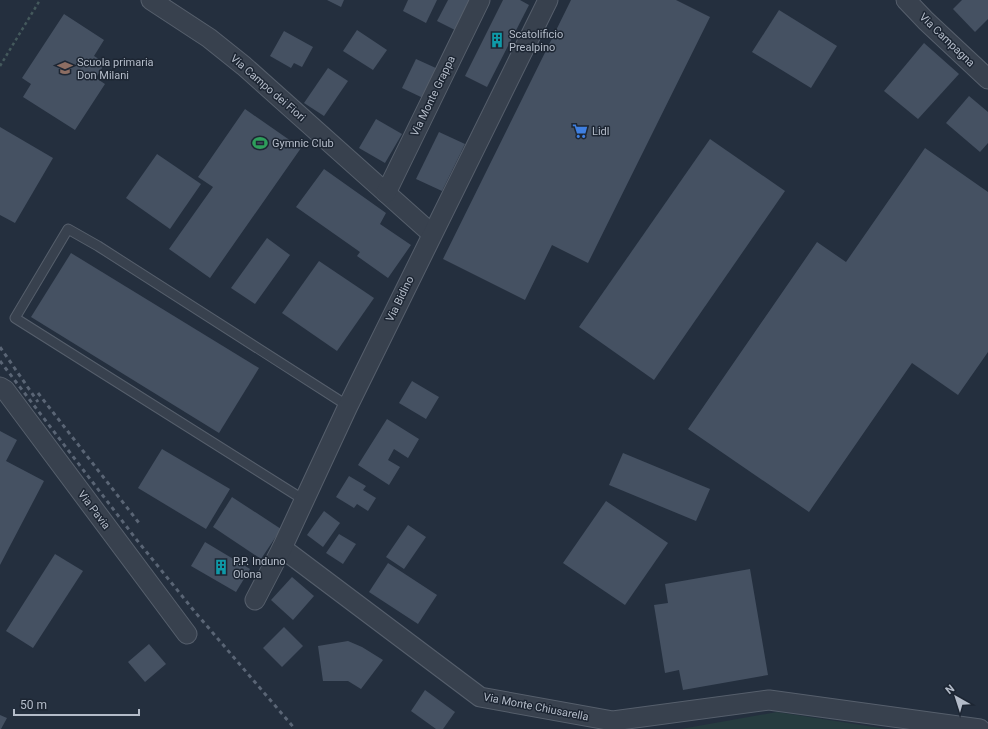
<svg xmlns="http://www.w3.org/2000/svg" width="988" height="729" viewBox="0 0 988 729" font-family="Roboto,sans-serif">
<rect width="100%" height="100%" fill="#242f3e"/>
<polygon fill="#263c3f" points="777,712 887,729 681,729"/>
<g fill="#455162">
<polygon points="327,0 344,0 341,7"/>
<polygon points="408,0 437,0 426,23 403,11"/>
<polygon points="448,0 473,0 457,31 437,21"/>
<polygon points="503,0 520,0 529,5 487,87 465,76"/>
<polygon points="571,0 676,0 710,17 588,263 552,245 525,300 443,259"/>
<polygon points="962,0 988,0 988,19 975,32 953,9"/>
<polygon points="779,10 837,46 811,88 752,52"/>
<polygon points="64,14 104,40 94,56 105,63 96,78 105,84 75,130 23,97 31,84 22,78"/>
<polygon points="357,30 387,50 373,70 343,51"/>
<polygon points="284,31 313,47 302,67 294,63 291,68 270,56"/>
<polygon points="924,43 959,74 918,119 884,91"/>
<polygon points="416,59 438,69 423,98 402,88"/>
<polygon points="328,68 348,81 324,116 304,103"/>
<polygon points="969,96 988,112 988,143 980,152 946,123"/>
<polygon points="245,109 301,148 210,278 169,249 213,187 198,177"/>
<polygon points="376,119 402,134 385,163 359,148"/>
<polygon points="0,127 53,158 15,223 0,215"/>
<polygon points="439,132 465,144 442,191 416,179"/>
<polygon points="710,139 785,191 654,380 579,327"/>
<polygon points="925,148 988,192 988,352 958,395 912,363 809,512 688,429 817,242 846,262"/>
<polygon points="157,154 201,184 170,229 126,198"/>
<polygon points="324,169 386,213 380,224 411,245 388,278 357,256 360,252 296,207"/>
<polygon points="267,238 290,255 255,304 231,288"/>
<polygon points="71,253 259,368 219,433 31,317"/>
<polygon points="319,261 374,298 337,351 282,313"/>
<polygon points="412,381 439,397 426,419 399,403"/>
<polygon points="387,419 419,439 408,458 394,449 388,460 400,467 389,485 358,465"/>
<polygon points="0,431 17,440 6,461 44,481 0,565"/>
<polygon points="162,449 230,489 206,529 138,488"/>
<polygon points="623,453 710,489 696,521 609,485"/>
<polygon points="349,476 366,486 363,490 376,498 368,511 357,504 354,508 336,497"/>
<polygon points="232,497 281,529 261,559 213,527"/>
<polygon points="606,501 668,543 625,605 563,563"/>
<polygon points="324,511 340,523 323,547 307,535"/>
<polygon points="408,525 426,537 404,569 386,557"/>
<polygon points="339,534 356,544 343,564 326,553"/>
<polygon points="205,542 250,569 236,592 191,566"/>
<polygon points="55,554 83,571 33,648 6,631"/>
<polygon points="388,563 437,595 418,624 369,592"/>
<polygon points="750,569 768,675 683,690 679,670 665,673 654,605 668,603 665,584"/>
<polygon points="292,577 314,596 293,620 271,600"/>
<polygon points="284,627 303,646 282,667 263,648"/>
<polygon points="348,641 362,647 383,660 361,689 348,681 323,681 318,646"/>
<polygon points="149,644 166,664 145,682 128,662"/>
<polygon points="425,690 455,712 443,729 436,729 411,711"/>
<polygon points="0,715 7,718 1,729 0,729"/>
</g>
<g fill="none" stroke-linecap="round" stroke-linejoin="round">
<g stroke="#565f6c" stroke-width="11">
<polyline id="service" points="304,500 15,318 68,229 98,246 348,406"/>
</g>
<g stroke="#565f6c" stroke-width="21">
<g id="minor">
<polyline points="151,0 209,38 244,66 432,234"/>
<polyline points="906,0 926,21 988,79"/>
<polyline points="386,193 480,0"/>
<polyline points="0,387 5,390 187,634"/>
<polyline points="282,548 480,697 613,721 769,700 980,729"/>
<polyline points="255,600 282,548 348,406 548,0"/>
</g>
</g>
<polyline stroke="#44595c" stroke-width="2.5" stroke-dasharray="3 3" stroke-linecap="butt" points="0,66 40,0"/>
<use href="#service" stroke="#38414e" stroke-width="9"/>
<use href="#minor" stroke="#38414e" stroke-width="19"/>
<g stroke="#5a6575" stroke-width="3" stroke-dasharray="4 4" stroke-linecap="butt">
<polyline points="0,347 38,402"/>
<polyline points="0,361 136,539 195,612 295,729"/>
<polyline points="38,393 139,523"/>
</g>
</g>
<defs>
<g id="building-bare" transform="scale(1.2)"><path d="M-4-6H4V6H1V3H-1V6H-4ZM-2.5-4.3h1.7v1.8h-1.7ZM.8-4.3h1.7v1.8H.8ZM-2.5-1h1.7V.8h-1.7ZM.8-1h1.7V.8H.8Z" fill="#0f9aa8" stroke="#1d2633" stroke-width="2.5" paint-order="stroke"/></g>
<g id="school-bare" transform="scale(1.2)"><path d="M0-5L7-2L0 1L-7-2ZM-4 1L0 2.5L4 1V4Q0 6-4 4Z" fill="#8d6e63" stroke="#1d2633" stroke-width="2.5" paint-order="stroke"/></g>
<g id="supermarket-bare" transform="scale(1.2)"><path d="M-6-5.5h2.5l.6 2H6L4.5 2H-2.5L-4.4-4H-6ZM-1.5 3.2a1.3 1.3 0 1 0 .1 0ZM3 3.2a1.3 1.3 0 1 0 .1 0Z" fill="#3f7fe0" stroke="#1d2633" stroke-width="2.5" paint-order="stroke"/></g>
<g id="stadium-bare" transform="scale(1.2)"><path d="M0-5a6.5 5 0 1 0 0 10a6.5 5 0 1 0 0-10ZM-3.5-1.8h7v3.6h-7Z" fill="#2e9e5b" stroke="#1d2633" stroke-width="2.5" paint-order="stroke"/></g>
</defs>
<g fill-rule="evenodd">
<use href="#building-bare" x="497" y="40"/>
<use href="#school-bare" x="65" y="68"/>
<use href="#supermarket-bare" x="580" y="131"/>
<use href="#stadium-bare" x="260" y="143"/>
<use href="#building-bare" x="221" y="567"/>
</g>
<g text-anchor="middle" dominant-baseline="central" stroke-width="3" stroke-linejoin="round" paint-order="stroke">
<g font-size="11" fill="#b4bcc9" stroke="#1d2633" text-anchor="start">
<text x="509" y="34">Scatolificio<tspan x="509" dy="13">Prealpino</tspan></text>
<text x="77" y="62">Scuola primaria<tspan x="77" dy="13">Don Milani</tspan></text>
<text x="592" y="131">Lidl</text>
<text x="272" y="143">Gymnic Club</text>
<text x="233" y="561">P.P. Induno<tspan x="233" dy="13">Olona</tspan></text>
</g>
<g font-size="11" fill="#b4bcc9" stroke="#1d2633">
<text transform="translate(947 40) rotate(44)">Via Campagna</text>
<text transform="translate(268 88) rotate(41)">Via Campo dei Fiori</text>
<text transform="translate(433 96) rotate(-64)">Via Monte Grappa</text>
<text transform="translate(400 299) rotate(-64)">Via Bidino</text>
<text transform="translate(94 510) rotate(53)">Via Pavia</text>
<text transform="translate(536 707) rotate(11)">Via Monte Chiusarella</text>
</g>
</g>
<g transform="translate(956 697) rotate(321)" stroke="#1d2633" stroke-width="3" paint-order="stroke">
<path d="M0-3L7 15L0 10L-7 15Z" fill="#b4bcc9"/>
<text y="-6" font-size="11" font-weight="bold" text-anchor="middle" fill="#b4bcc9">N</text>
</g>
<path d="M14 709v6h125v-6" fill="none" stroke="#b4bcc9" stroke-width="2"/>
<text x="20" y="709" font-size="12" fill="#b4bcc9" stroke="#1d2633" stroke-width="3" paint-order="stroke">50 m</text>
</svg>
